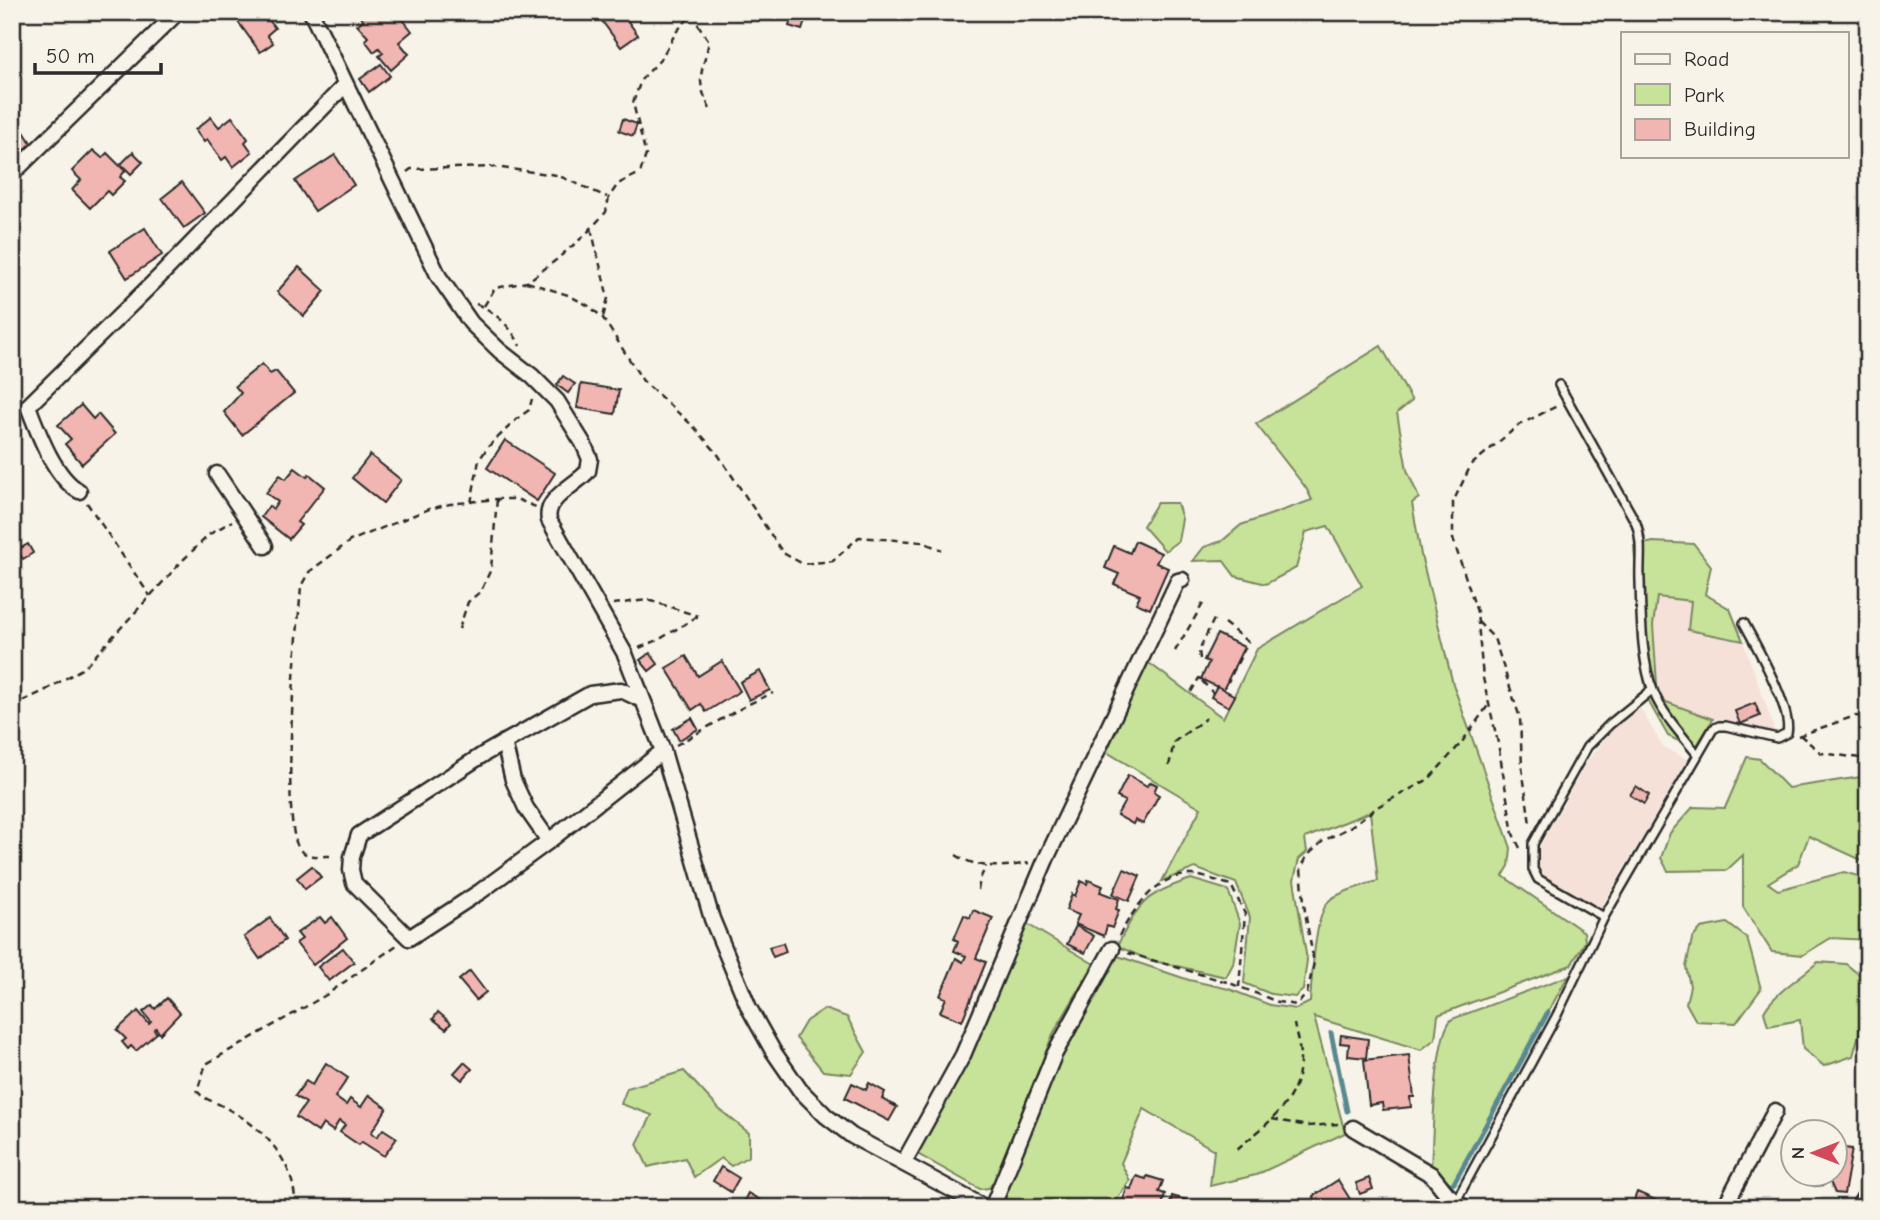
<svg xmlns="http://www.w3.org/2000/svg" width="1880" height="1220" viewBox="0 0 1880 1220" font-family="'Comic Neue',sans-serif">
<rect width="100%" height="100%" fill="#f7f3e8"/>
<filter id="ink" filterUnits="userSpaceOnUse"><feTurbulence type="fractalNoise" baseFrequency=".0143" numOctaves="2"/><feDisplacementMap in="SourceGraphic" scale="14" xChannelSelector="R" yChannelSelector="G"/><feConvolveMatrix kernelMatrix="1 2 1 2 8 2 1 2 1" color-interpolation-filters="sRGB"/></filter>
<g filter="url(#ink)">
<g fill="#f5e1d8">
<polygon points="1657,597 1692,601 1688,630 1743,641 1775,731 1737,727 1658,699 1653,625"/>
<polygon points="1640,708 1663,747 1688,760 1594,919 1544,883 1537,872 1538,850 1588,760 1618,723"/>
</g>
<g fill="#c7e299" stroke="#798662" stroke-width="2">
<path d="M1381,346L1412,401L1397,413L1407,470L1419,498L1412,503L1421,555L1453,684L1511,848L1509,866L1503,876L1584,932L1585,942L1571,965L1438,1015L1435,1039L1421,1050L1314,1017L1345,1133L1256,1175L1210,1186L1214,1150L1144,1109L1121,1163L1130,1181L1113,1204L1119,1208H1011L1006,1205L1005,1197L1061,1047L1112,954L1189,980L1229,989L1270,1005L1296,1009L1310,1002C1312,981 1314,911 1331,899C1341,892 1366,884 1378,881L1370,812L1305,838L1307,852L1299,859L1294,880L1307,960L1303,990L1295,997L1271,994L1244,983L1250,917L1236,883L1195,868L1162,881L1201,808L1105,751L1145,660L1223,718L1257,649L1362,586L1328,526L1306,532L1296,568L1266,584L1235,576L1223,560L1193,561L1204,547L1222,541L1241,525L1312,500L1306,488L1256,424Z"/>
<polygon points="1157,503 1177,503 1182,519 1178,541 1165,551 1143,526"/>
<polygon points="1653,542 1694,544 1711,566 1705,594 1730,609 1743,641 1688,630 1691,601 1657,597 1653,625 1658,699 1713,719 1695,749 1668,736 1646,697 1634,546"/>
<polygon points="1747,757 1760,759 1788,788 1868,776 1868,863 1809,836 1798,864 1768,883 1778,890 1844,872 1868,879 1868,940 1831,938 1803,955 1772,952 1743,907 1743,855 1727,870 1668,871 1661,858 1670,833 1693,807 1725,808"/>
<path d="M1191,879L1228,890L1240,924L1233,964L1226,977L1149,960L1117,946C1140,903 1142,895 1191,879Z"/>
<polygon points="1022,921 1094,964 1053,1034 996,1178 989,1188 980,1189 914,1152"/>
<polygon points="1727,923 1747,938 1761,989 1736,1023 1696,1021 1686,1003 1690,986 1686,967 1692,939 1701,928"/>
<path d="M1818,962L1846,964L1868,982L1865,1012L1853,1056L1824,1066L1803,1049L1800,1020L1768,1026L1764,1012C1772,995 1802,976 1818,962Z"/>
<path d="M1568,976L1454,1183L1450,1185L1431,1167C1433,1138 1434,1035 1452,1019Z"/>
<polygon points="824,1009 847,1017 866,1052 851,1074 823,1071 796,1038 806,1021"/>
<polygon points="684,1071 719,1109 749,1133 749,1156 731,1166 721,1158 694,1177 685,1158 648,1167 637,1144 652,1115 621,1104 627,1088"/>
</g>
<g fill="none" stroke-linecap="round" stroke-linejoin="round">
<g stroke="#598890" stroke-width="5">
<polyline points="1331,1033 1347,1111"/>
<polyline points="1444,1180 1450,1185 1454,1183 1548,1012"/>
</g>
</g>
<g fill="#f1b6b1" stroke="#2b2b2b" stroke-width="2">
<polygon points="245,12 263,12 275,28 267,35 273,43 260,52 236,19"/>
<polygon points="364,12 397,12 412,31 399,42 409,54 391,70 379,56 383,53 379,48 374,52 365,40 368,37 357,25 363,20 360,16"/>
<polygon points="614,12 621,12 638,35 621,47 602,21"/>
<polygon points="793,12 808,12 802,30 789,26"/>
<polygon points="381,64 390,76 369,92 360,79"/>
<polygon points="12,113 35,149 12,163"/>
<polygon points="211,117 219,127 232,117 248,139 245,142 252,152 233,167 226,157 222,160 207,139 204,142 195,130"/>
<polygon points="623,119 637,124 633,136 619,131"/>
<polygon points="93,150 102,158 107,153 125,171 120,177 125,181 111,195 107,191 90,208 72,190 81,180 72,171"/>
<polygon points="133,152 143,162 131,174 121,164"/>
<polygon points="335,155 354,185 315,211 295,181"/>
<polygon points="182,182 205,213 184,228 162,198"/>
<polygon points="145,228 162,255 127,278 110,251"/>
<polygon points="299,267 325,291 304,316 277,292"/>
<polygon points="262,364 270,374 276,371 294,393 242,435 224,412 241,393 235,386"/>
<polygon points="563,376 575,384 568,393 557,385"/>
<polygon points="581,384 619,390 615,414 577,408"/>
<polygon points="81,405 93,419 98,414 115,434 82,464 65,444 71,439 58,425"/>
<polygon points="505,440 555,473 537,501 487,468"/>
<polygon points="370,455 401,480 383,503 352,478"/>
<polygon points="295,468 307,477 309,474 325,487 297,522 301,525 289,539 261,517 269,506 273,509 278,502 266,493 280,475 286,479"/>
<polygon points="1135,541 1161,553 1156,563 1168,568 1150,609 1136,603 1140,595 1114,584 1119,574 1105,568 1114,546 1130,553"/>
<polygon points="28,544 33,553 23,559 17,550"/>
<polygon points="1217,634 1244,647 1223,690 1201,679 1209,662 1204,660"/>
<polygon points="650,653 658,664 649,671 640,660"/>
<polygon points="686,656 698,676 722,661 740,691 706,712 701,704 692,710 666,668"/>
<polygon points="760,671 770,690 749,700 740,682"/>
<polygon points="1217,686 1235,696 1229,707 1211,697"/>
<polygon points="1755,703 1760,716 1740,724 1735,711"/>
<polygon points="692,718 698,729 679,740 673,729"/>
<polygon points="1128,775 1147,786 1151,782 1157,785 1154,792 1159,795 1143,824 1135,820 1133,824 1117,815 1125,801 1117,797"/>
<polygon points="1636,786 1649,795 1644,804 1630,795"/>
<polygon points="312,866 321,877 305,889 297,878"/>
<polygon points="1124,869 1140,876 1129,901 1113,894"/>
<polygon points="1088,880 1103,886 1100,892 1119,899 1116,909 1119,910 1112,928 1107,926 1104,936 1075,924 1079,915 1066,910 1072,894 1075,896 1081,881 1087,884"/>
<polygon points="973,910 993,918 976,958 986,962 962,1021 940,1012 946,998 940,996 956,958 963,962 966,956 954,951 958,941 954,939 964,915 970,918"/>
<polygon points="320,917 325,923 332,917 347,938 313,965 296,943 302,939 297,933"/>
<polygon points="270,918 285,940 260,959 244,937"/>
<polygon points="1076,926 1094,936 1085,953 1067,944"/>
<polygon points="783,943 786,952 773,957 769,947"/>
<polygon points="343,948 354,962 329,981 318,967"/>
<polygon points="470,971 486,992 476,1000 459,980"/>
<polygon points="167,998 180,1013 160,1034 156,1028 154,1030 157,1033 136,1051 131,1046 128,1049 122,1042 126,1039 117,1030 138,1011 149,1024 151,1022 143,1012 152,1005 155,1009"/>
<polygon points="438,1012 451,1023 446,1029 433,1019"/>
<polygon points="1341,1035 1368,1039 1366,1058 1348,1056 1349,1044 1340,1043"/>
<polygon points="1409,1055 1414,1097 1410,1097 1411,1107 1383,1110 1382,1103 1369,1105 1364,1060"/>
<polygon points="464,1062 472,1069 462,1080 454,1073"/>
<polygon points="326,1063 348,1078 335,1097 346,1105 350,1099 361,1107 369,1095 387,1108 371,1133 377,1137 383,1129 397,1138 384,1156 362,1142 359,1145 340,1132 345,1125 339,1121 333,1131 323,1124 318,1132 296,1117 306,1103 295,1096 306,1081 312,1085"/>
<polygon points="852,1083 866,1090 869,1083 885,1092 882,1099 897,1107 889,1121 845,1098"/>
<polygon points="1834,1147 1852,1149 1844,1194 1835,1193 1829,1180 1824,1185 1814,1186 1808,1182 1809,1174 1834,1174"/>
<polygon points="721,1167 739,1178 731,1192 713,1181"/>
<polygon points="1136,1176 1146,1179 1147,1176 1163,1181 1159,1192 1165,1194 1161,1208 1125,1208 1126,1204 1123,1201 1127,1188 1131,1189"/>
<polygon points="1369,1178 1373,1189 1360,1194 1356,1183"/>
<polygon points="1338,1180 1355,1207 1320,1208 1313,1196"/>
<polygon points="1637,1192 1660,1202 1657,1208 1631,1208"/>
<polygon points="748,1193 760,1200 756,1208 750,1208 743,1203"/>
<polygon points="1172,1196 1186,1200 1184,1208 1169,1208"/>
</g>
<g fill="none" stroke-linecap="round" stroke-linejoin="round">
<g stroke="#2b2b2b" stroke-width="12">
<g id="service">
<path d="M1559,385L1636,523C1643,542 1639,561 1640,581C1641,614 1641,663 1654,693C1663,715 1682,735 1697,754"/>
<polyline points="1604,917 1538,879 1533,869 1533,844 1587,747 1610,724 1652,690"/>
<path d="M1456,1201L1557,1015L1604,917L1713,729L1719,726H1726L1777,738L1787,733C1793,711 1756,645 1744,623"/>
</g>
</g>
<g stroke="#2b2b2b" stroke-width="19">
<g id="minor">
<path d="M311,12L439,277L471,323L500,351L532,376L557,401L583,443L590,459L588,471C575,486 544,498 549,520L625,654L663,751L712,919L749,1008L773,1051L800,1090L826,1116L852,1136L986,1208"/>
<polyline points="12,174 178,12"/>
<polyline points="217,474 265,546"/>
<path d="M79,491C54,477 38,432 28,406L160,276L345,85"/>
<polyline points="642,700 621,690 590,694 484,754 359,835 352,857 351,870 354,883 409,938 481,891 549,841 663,751"/>
<polyline points="504,742 513,780 526,808 549,841"/>
<polyline points="1353,1128 1432,1175 1447,1194 1464,1208"/>
<polyline points="904,1162 963,1055 1046,859 1178,581 1182,580"/>
<polyline points="992,1208 1054,1055 1112,949"/>
<polyline points="1724,1208 1775,1111"/>
<polyline points="1858,1208 1868,1191"/>
</g>
</g>
<g stroke="#2b2b2b" stroke-width="2.5" stroke-dasharray="7 5" stroke-linecap="butt">
<path d="M698,12L697,23L709,41C703,73 694,77 710,109"/>
<polyline points="407,172 411,169 494,167 557,175 607,197"/>
<polyline points="591,228 608,298 603,317"/>
<polyline points="527,282 568,295 589,306 603,318 643,381 694,427 717,453 783,553 803,564 833,561 859,537 922,542 942,550"/>
<path d="M476,304C494,310 513,329 520,346"/>
<polyline points="484,306 495,288 527,282 556,260 585,235 606,212 609,197 618,184 640,173 646,155 633,103 641,80 660,60 677,31 694,12"/>
<polyline points="12,381 19,392"/>
<polyline points="87,503 150,596"/>
<polyline points="471,503 479,460 488,447 517,419 529,410 532,399"/>
<polyline points="613,604 648,600 698,616"/>
<polyline points="1478,622 1494,638 1520,718 1522,767 1530,824"/>
<polyline points="1224,623 1248,642 1228,682"/>
<polyline points="459,629 468,602 481,591 491,569 497,499"/>
<polyline points="639,648 660,639 698,616"/>
<polyline points="1175,651 1204,602"/>
<polyline points="1200,659 1199,650 1216,615"/>
<polyline points="1202,681 1213,693"/>
<polyline points="1191,692 1199,678 1205,681"/>
<polyline points="12,706 46,690 85,667 184,559 210,534 232,521"/>
<polyline points="1800,735 1821,753 1868,759"/>
<polyline points="1798,736 1855,716 1868,717"/>
<path d="M676,745C708,728 739,707 773,693"/>
<polyline points="1169,766 1174,742 1206,718"/>
<polyline points="1520,848 1513,834 1498,743 1483,678 1477,612 1453,539 1453,502 1471,465 1519,425 1557,406"/>
<path d="M956,855C979,870 1004,867 1029,863"/>
<path d="M330,856C320,856 308,858 300,850C279,826 298,628 301,586L309,572L350,541L429,509L450,504L497,499H516L536,507"/>
<polyline points="978,890 980,879 986,866"/>
<path d="M1119,936C1134,909 1157,873 1193,875C1205,876 1219,882 1231,885L1245,914L1239,987"/>
<polyline points="1128,953 1227,982 1278,1002 1297,1005 1307,993 1314,963 1305,912 1301,869 1307,856 1323,841 1350,827 1379,806 1429,779 1462,742 1489,704"/>
<polyline points="1272,1119 1307,1126 1338,1124"/>
<path d="M1237,1149C1267,1124 1301,1101 1300,1057C1300,1047 1296,1035 1294,1024"/>
<path d="M295,1208C297,1163 263,1126 224,1107C214,1101 204,1100 197,1091L206,1064L326,995L397,945"/>
</g>
<use href="#service" stroke="#f7f3e8" stroke-width="7"/>
<use href="#minor" stroke="#f7f3e8" stroke-width="14"/>
</g>
</g>
<rect width="1880" height="1220" fill="none" stroke="#f7f3e8" stroke-width="42"/>
<rect x="21" y="21" width="1838" height="1178" fill="none" stroke="#2b2b2b" stroke-width="2.5" filter="url(#ink)"/>
<rect x="1621" y="32" width="228" height="126" fill="#f7f3e8" stroke="#a5a39c" stroke-width="2"/>
<rect x="1635" y="54" width="35" height="10" fill="#f7f3e8" stroke="#a5a39c" stroke-width="2"/>
<text x="1684" y="66" font-size="21" fill="#2b2b2b">Road</text>
<rect x="1635" y="84" width="35" height="21" fill="#c7e299" stroke="#a5a39c" stroke-width="2"/>
<text x="1684" y="102" font-size="21" fill="#2b2b2b">Park</text>
<rect x="1635" y="119" width="35" height="21" fill="#f1b6b1" stroke="#a5a39c" stroke-width="2"/>
<text x="1684" y="136" font-size="21" fill="#2b2b2b">Building</text>
<g transform="translate(1814 1153) rotate(270)"><circle r="33" fill="#f7f3e8" stroke="#a5a39c" stroke-width="2"/>
<path d="M0-5L12 26L0 18L-12 26Z" fill="#d1495b"/>
<text y="-10" font-size="19" font-weight="bold" text-anchor="middle" fill="#2b2b2b">N</text>
</g>
<path d="M35 63v10h126v-10" fill="none" stroke="#2b2b2b" stroke-width="3.5"/>
<text x="46" y="63" font-size="21" fill="#2b2b2b" stroke="#f7f3e8" stroke-width="5" paint-order="stroke">50 m</text>
</svg>
